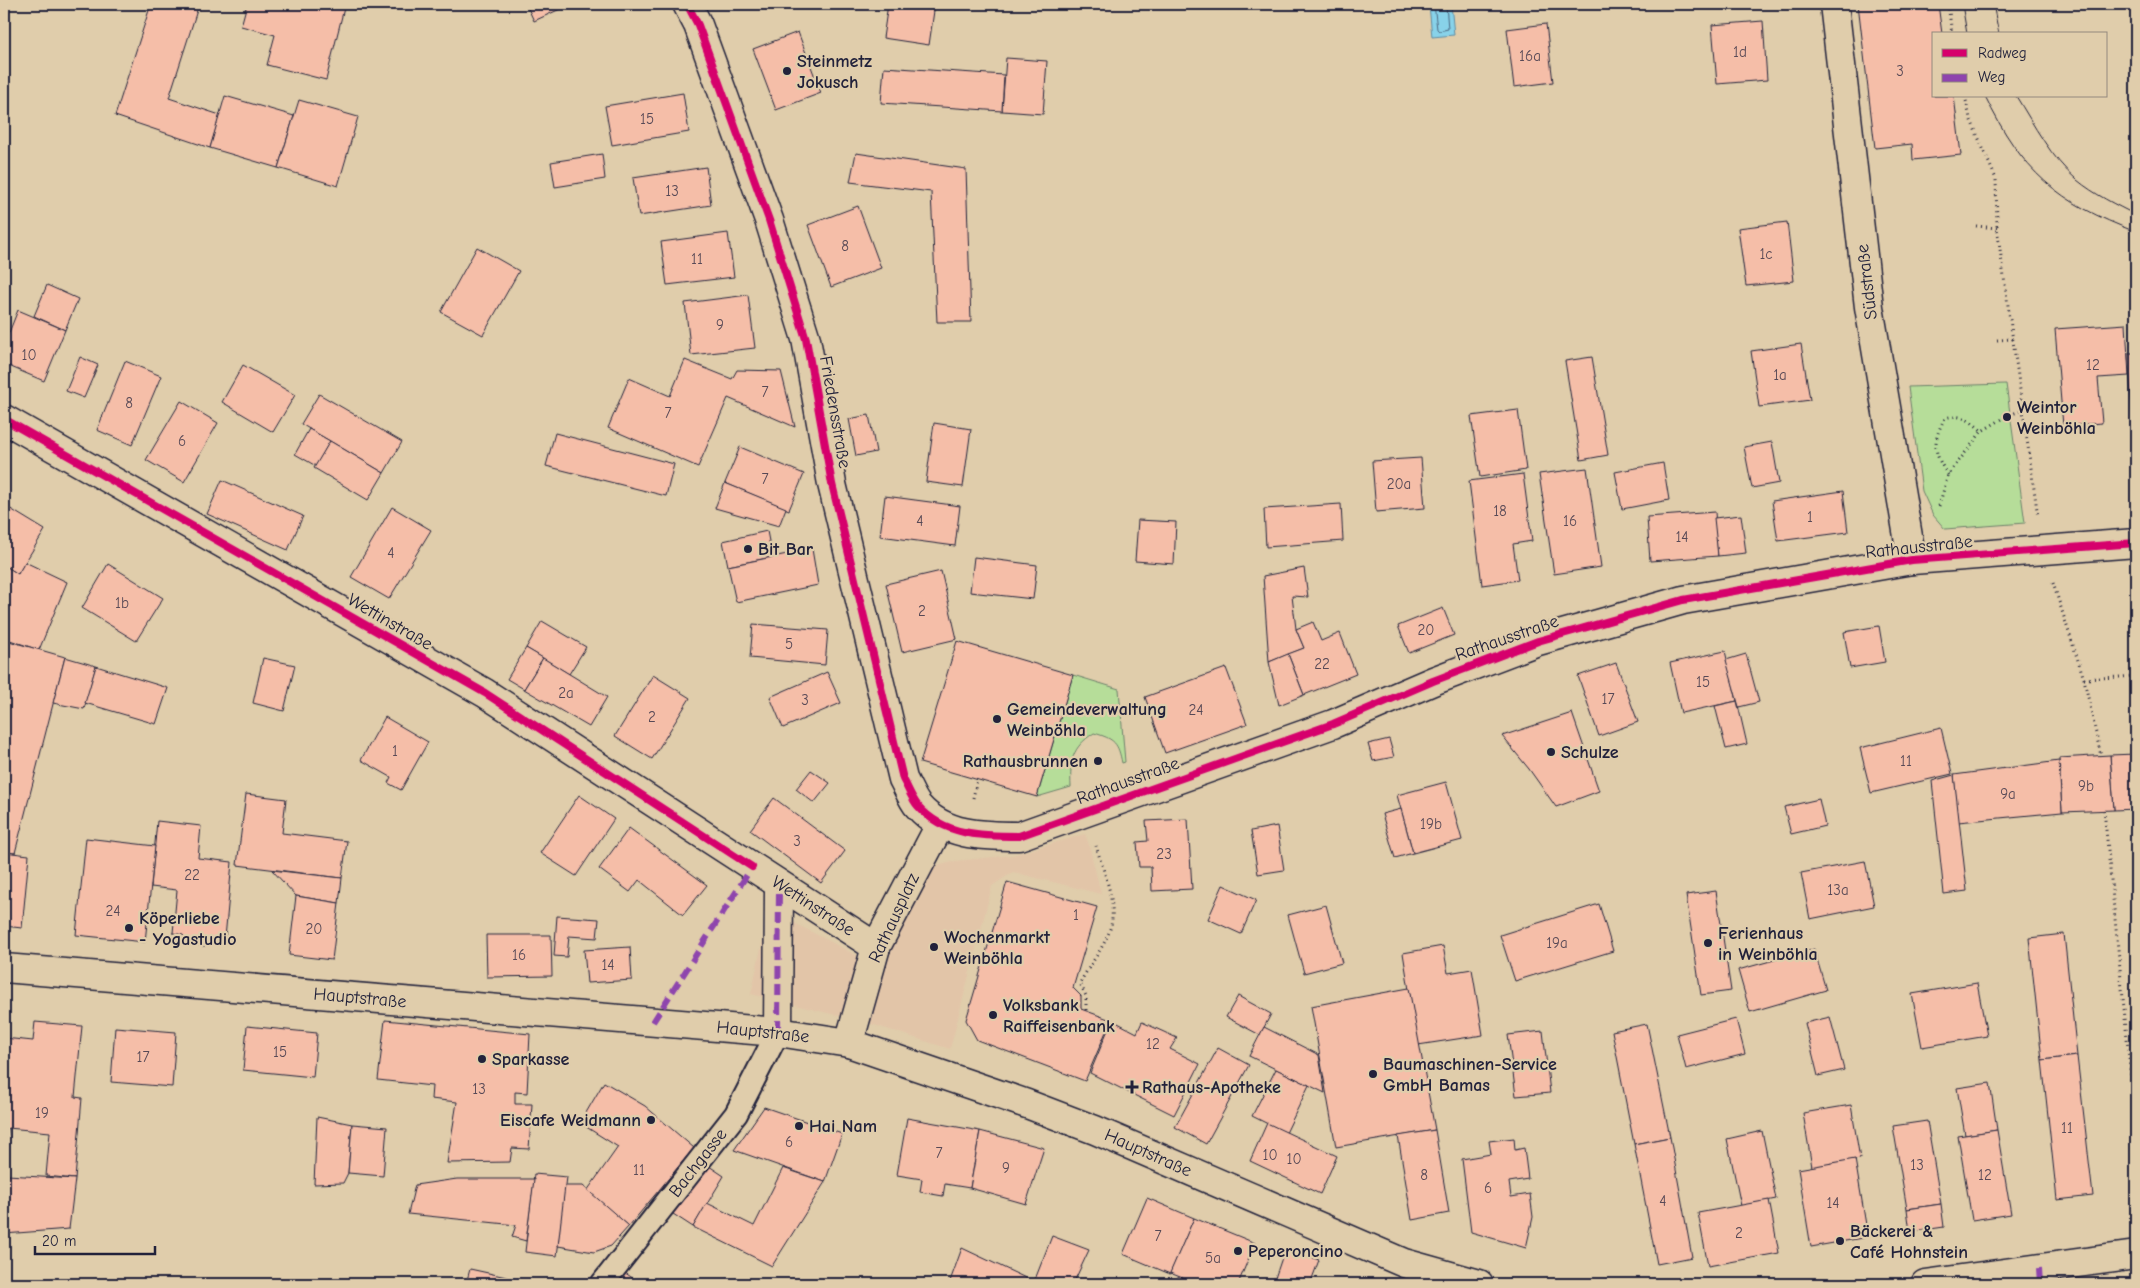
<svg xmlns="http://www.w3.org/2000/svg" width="2140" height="1288" viewBox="0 0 2140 1288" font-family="'Comic Neue',sans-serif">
<rect width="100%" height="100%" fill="#e0cdab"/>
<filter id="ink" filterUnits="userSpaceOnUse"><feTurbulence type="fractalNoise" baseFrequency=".02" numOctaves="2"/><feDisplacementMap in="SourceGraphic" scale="10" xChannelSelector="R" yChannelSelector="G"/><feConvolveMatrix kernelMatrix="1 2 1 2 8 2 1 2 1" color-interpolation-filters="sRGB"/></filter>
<g filter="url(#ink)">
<polygon fill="#e2c5a8" points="1085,834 1089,845 1101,894 1013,872 992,886 950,1049 868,1023 751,994 770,908 800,926 883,969 917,878 933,867 956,861 1013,855"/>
<g fill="#b6dd99" stroke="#6c806a">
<polygon points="2006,384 2025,523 1945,529 1933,515 1922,491 1908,387"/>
<path d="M1073,675L1119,689L1125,762L1122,763C1118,743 1115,739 1094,733C1071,748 1070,761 1071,787L1037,797Z"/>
</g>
<polygon fill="#88d2e9" stroke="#5f8ca3" points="1429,4 1451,4 1454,35 1432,37"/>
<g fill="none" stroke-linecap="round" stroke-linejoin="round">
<polyline stroke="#4b6881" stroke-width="1" points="1434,4 1437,29 1439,31 1448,29 1446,4"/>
</g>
<g fill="#f5bea8" stroke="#22223b">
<polygon points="151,4 199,4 169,98 220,115 210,148 115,116"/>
<polygon points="247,4 345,4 326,80 267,65 275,35 241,26"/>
<polygon points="526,4 571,4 534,21"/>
<polygon points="888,4 935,4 929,45 883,38"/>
<polygon points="1858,4 1938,4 1942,34 1934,34 1934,96 1954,96 1961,155 1913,160 1912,144 1875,148"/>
<polygon points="1763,21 1767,80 1717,84 1712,25"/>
<polygon points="1546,24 1553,82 1514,87 1507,29"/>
<polygon points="798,32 821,93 776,110 753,49"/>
<polygon points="1006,58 1047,61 1043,114 1002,111"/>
<polygon points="884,67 1004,75 1002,111 881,103"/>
<polygon points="683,93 689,132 612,145 605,106"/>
<polygon points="225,96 294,116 278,168 210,148"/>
<polygon points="299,100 358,117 338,186 278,168"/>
<polygon points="856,153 966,169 971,322 937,322 931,192 850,182"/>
<polygon points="602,154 605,179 555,187 551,162"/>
<polygon points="706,167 711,205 639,216 633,178"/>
<polygon points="858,206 881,268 831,287 808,225"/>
<polygon points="1787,222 1794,281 1746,286 1738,228"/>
<polygon points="728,233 734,277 667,285 661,242"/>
<polygon points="477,247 519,271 483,335 441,312"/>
<polygon points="47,285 78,299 65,330 34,316"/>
<polygon points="748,295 755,348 691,355 685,303"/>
<polygon points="18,310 65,330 44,381 4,364 4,345"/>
<polygon points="2126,324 2129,376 2098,378 2102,423 2063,426 2055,329"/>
<polygon points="1801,344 1810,400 1759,407 1751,351"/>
<polygon points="2128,353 2136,353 2136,423 2133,423"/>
<polygon points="80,357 98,365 84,398 66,391"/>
<polygon points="1592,357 1608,455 1581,460 1565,361"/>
<polygon points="685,360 732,379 737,370 781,371 795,427 728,398 698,467 608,428 629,378 670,396"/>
<polygon points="125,361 161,376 132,445 97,430"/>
<polygon points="243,365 295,395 273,432 222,402"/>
<polygon points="319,394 402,442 384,473 301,424"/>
<polygon points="181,401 218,423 184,482 146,460"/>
<polygon points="1518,410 1526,470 1480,477 1471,416"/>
<polygon points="869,415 876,452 856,456 849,419"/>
<polygon points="934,423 971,429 963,487 926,482"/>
<polygon points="309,429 330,441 316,466 295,454"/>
<polygon points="555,433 674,464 666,496 546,466"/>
<polygon points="330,441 384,473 368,500 314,468"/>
<polygon points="1772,442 1779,483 1752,488 1744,447"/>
<polygon points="740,447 804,474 789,510 725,483"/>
<polygon points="1421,458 1425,508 1376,512 1372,461"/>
<polygon points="1663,463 1669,500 1622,509 1615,472"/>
<polygon points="1587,468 1601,567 1554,574 1539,474"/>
<polygon points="1523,474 1532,541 1513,544 1518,580 1482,585 1469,481"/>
<polygon points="222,480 303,516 288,550 207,514"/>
<polygon points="725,483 786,508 779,526 715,508"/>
<polygon points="1843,491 1848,532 1778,541 1772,501"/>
<polygon points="885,496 960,506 955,546 880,536"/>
<polygon points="1341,504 1343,541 1266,547 1264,509"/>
<polygon points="4,505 45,530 18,574 4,565"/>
<polygon points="392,507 431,530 389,599 351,577"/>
<polygon points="1715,512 1718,556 1650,561 1647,517"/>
<polygon points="1741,515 1746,553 1718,556 1714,518"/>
<polygon points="1138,520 1176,522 1174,564 1135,561"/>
<polygon points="767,531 772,557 728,566 723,541"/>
<polygon points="812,549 818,585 736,602 728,566"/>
<polygon points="974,557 1037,565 1033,599 970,592"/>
<polygon points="25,562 67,582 39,650 4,638 4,622 6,617 4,616 4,565 18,574"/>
<polygon points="108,564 163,598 136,641 82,608"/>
<polygon points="1304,568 1308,597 1292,596 1296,629 1304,648 1269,662 1263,576"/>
<polygon points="941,571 957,639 902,652 886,584"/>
<polygon points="1443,608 1454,635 1409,653 1398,626"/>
<polygon points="542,621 586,647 569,674 526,648"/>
<polygon points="1313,622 1321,641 1340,633 1356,674 1304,695 1288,654 1304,648 1296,629"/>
<polygon points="753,624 828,630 825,665 750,658"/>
<polygon points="1879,626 1885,662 1850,668 1844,632"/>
<polygon points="9,641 65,657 15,853 4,852 4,662"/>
<polygon points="957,641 1073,675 1037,797 920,763"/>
<polygon points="526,648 543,658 524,689 507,679"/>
<polygon points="1725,651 1737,701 1681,713 1670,663"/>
<polygon points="1288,654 1304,695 1279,705 1269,662"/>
<polygon points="1746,654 1759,702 1739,707 1726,660"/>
<polygon points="65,657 96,666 84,709 53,703"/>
<polygon points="263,658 295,665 284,711 253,703"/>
<polygon points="543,658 607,697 589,727 524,689"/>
<polygon points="1616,663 1638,722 1599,736 1578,676"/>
<polygon points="96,666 168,688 156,724 85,703"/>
<polygon points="1226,668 1247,724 1165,753 1145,697"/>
<polygon points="827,672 841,703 783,728 770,697"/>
<polygon points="653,675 690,698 652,759 615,736"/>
<polygon points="1737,701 1747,744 1726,749 1715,706"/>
<polygon points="1572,713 1599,791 1556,807 1529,769 1502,736"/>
<polygon points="385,717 428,742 401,790 388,783 391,777 361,760"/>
<polygon points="1941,728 1952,774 1871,793 1860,748"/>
<polygon points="1389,739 1394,757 1373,761 1368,744"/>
<polygon points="2136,754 2136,809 2114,810 2110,755"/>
<polygon points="2110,755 2114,810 2062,812 2059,758"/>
<polygon points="2059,761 2062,812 1958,822 1954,775"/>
<polygon points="811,770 830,783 814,803 796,789"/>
<polygon points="1954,775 1967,891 1944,894 1932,781"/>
<polygon points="1446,782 1462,840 1413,853 1397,795"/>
<polygon points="246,794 286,799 282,833 347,841 342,878 237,865"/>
<polygon points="579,795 614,819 576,876 540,853"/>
<polygon points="774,798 845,851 821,883 750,830"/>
<polygon points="1819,799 1825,826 1791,834 1784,807"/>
<polygon points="1401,809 1413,853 1395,858 1382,814"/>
<polygon points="1188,819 1192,889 1152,891 1151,867 1139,867 1137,842 1148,841 1146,821"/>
<polygon points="157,821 201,826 198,858 232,862 225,938 214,938 205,946 191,945 183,935 173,933 177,890 151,887"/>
<polygon points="1277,826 1284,870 1258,874 1251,831"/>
<polygon points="629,828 707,885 683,915 639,880 630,892 599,869"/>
<polygon points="86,838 155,846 145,942 76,935"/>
<polygon points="4,852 29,855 22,928 4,926"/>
<polygon points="1865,861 1874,906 1810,919 1801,873"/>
<polygon points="272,870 342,878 339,903 296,896"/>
<polygon points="1007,882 1097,907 1073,988 1081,996 1081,1009 1111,1020 1085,1081 977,1040 966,1020"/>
<polygon points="1223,885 1256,900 1241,934 1208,919"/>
<polygon points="1716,891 1731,991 1701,995 1686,895"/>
<polygon points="296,896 339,903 332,960 289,955"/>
<polygon points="1599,904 1613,951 1515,981 1500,935"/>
<polygon points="1326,905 1342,963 1304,973 1288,915"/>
<polygon points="557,916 599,919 597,938 569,936 567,957 554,956"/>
<polygon points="2064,934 2077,1056 2042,1060 2029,938"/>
<polygon points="486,935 551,935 552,976 487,977"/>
<polygon points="1443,946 1448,973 1472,969 1483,1035 1418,1045 1403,953"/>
<polygon points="630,947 632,980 587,983 584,950"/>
<polygon points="1814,949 1826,990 1750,1012 1738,970"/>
<polygon points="1977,983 1987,1036 1922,1047 1912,994"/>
<polygon points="1409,988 1435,1130 1336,1147 1311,1006"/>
<polygon points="1238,996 1271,1014 1260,1035 1226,1017"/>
<polygon points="1830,1017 1844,1070 1818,1076 1805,1023"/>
<polygon points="1736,1019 1745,1054 1686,1069 1677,1034"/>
<polygon points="385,1020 530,1034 527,1093 515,1092 515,1104 532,1104 529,1149 512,1148 510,1162 447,1163 457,1102 431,1099 432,1086 378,1080"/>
<polygon points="1112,1020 1137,1033 1142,1022 1177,1038 1170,1049 1200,1064 1174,1115 1090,1073"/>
<polygon points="35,1022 82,1026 75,1097 82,1098 75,1179 46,1176 50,1132 8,1128 7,1138 4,1138 4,1038 33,1041"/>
<polygon points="1647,1024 1670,1137 1634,1144 1612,1031"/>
<polygon points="247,1026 317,1033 313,1077 243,1070"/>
<polygon points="115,1027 176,1032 172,1087 111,1082"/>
<polygon points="1264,1027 1319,1055 1325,1093 1249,1056"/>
<polygon points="1543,1031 1550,1093 1516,1096 1508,1035"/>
<polygon points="1218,1048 1249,1065 1206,1144 1175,1127"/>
<polygon points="2077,1056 2093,1196 2057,1200 2042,1060"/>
<polygon points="1276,1069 1309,1085 1286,1133 1252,1116"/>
<polygon points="604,1082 645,1106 694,1148 629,1226 587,1191 618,1147 580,1123"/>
<polygon points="1990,1083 1997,1130 1965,1135 1957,1088"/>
<polygon points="1851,1105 1860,1159 1812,1167 1803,1113"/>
<polygon points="764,1107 842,1134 825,1182 734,1150"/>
<polygon points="317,1117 352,1124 348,1173 343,1183 314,1184"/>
<polygon points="907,1118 980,1131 970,1188 945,1184 943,1196 920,1192 922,1179 897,1175"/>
<polygon points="1927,1121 1941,1204 1907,1209 1893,1126"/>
<polygon points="1267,1123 1337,1156 1320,1194 1250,1161"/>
<polygon points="352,1124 387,1127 383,1176 348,1173"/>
<polygon points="1435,1130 1449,1213 1412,1220 1398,1136"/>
<polygon points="1997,1130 2011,1214 1972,1220 1958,1136"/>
<polygon points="980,1131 1044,1148 1026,1204 970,1188"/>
<polygon points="1762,1131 1776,1199 1741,1206 1727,1139"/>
<polygon points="1670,1137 1692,1257 1657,1264 1634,1144"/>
<polygon points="1514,1138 1515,1150 1524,1148 1528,1179 1509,1182 1511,1197 1530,1194 1533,1217 1526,1248 1471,1232 1462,1159 1491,1154 1489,1141"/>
<polygon points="1855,1159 1868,1237 1811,1247 1798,1169"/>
<polygon points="709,1166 724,1176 693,1227 670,1212"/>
<polygon points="783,1168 825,1182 772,1266 693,1227 707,1203 754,1226"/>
<polygon points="534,1174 567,1177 557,1256 525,1252"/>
<polygon points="7,1175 75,1179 69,1229 4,1234"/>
<polygon points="457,1179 534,1179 526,1241 512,1237 516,1225 408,1214 415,1185"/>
<polygon points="565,1186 583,1186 629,1226 611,1246 594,1252 558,1246"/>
<polygon points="1147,1198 1194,1218 1170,1274 1123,1254"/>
<polygon points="1769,1200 1779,1253 1708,1266 1698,1213"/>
<polygon points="1941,1204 1944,1227 1910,1232 1907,1209"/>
<polygon points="1194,1218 1255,1243 1238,1284 1198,1284 1170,1273"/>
<polygon points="1052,1236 1089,1250 1073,1284 949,1284 962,1248 1034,1282"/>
<polygon points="1285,1249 1319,1260 1310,1284 1273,1284"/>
<polygon points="470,1269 538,1284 466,1284"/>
<polygon points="624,1272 641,1284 615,1284"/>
</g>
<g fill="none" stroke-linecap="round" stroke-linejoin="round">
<g stroke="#22223b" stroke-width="26">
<polyline id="service" points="602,1284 736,1114 778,1032"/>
</g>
<g stroke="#22223b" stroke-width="31">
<polyline id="pedestrian" points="778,1032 779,885"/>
</g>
<g stroke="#22223b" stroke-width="31">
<g id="minor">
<path d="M687,4L698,25L769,220L806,339L832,484L903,779C908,788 912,799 918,806C944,836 983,836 1019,836L1333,724L1433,681L1538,641L1683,600L1912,560L2136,543"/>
<polyline points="1834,4 1869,307 1912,560"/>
<polyline points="4,419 485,693 876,947"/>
<polyline points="849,1043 876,947 940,825"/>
</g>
</g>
<g stroke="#22223b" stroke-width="31">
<g id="secondary">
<polyline points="4,968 778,1032 849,1043 1027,1104 1095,1130 1404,1263 1479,1284"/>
<polyline points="1925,1284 2136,1255"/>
</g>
</g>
<g stroke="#22223b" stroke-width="3" stroke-dasharray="1 4" stroke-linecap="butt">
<polyline points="1948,4 1952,34"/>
<polyline points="1965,96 1970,118 1996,179 1997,228 2038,517"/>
<polyline points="1976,226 1997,228"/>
<polyline points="1997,340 2013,339"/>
<path d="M1948,475C1933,453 1932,441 1945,418C1961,413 1971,421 1982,431"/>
<polyline points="1939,506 1948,475 1982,431 2009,415 2023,410"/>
<polyline points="2053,583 2084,679 2101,756"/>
<polyline points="2084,679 2136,676"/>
<polyline points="973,798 977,780"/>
<polyline points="2104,810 2136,1127"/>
<path d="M1086,1010V996L1080,983C1088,967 1105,946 1110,929C1118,904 1103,870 1096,846"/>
</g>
<use href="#service" stroke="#e0cdab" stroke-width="22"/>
<use href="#pedestrian" stroke="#e0cdab" stroke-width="28"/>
<use href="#minor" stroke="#e0cdab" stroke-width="28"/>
<use href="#secondary" stroke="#e0cdab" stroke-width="28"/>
<g stroke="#22223b" stroke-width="1">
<polyline points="1962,4 1967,34"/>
<polyline points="1993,4 1999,34"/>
<path d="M1985,96C2022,172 2057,202 2136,232"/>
<path d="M2016,96C2034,125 2051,158 2077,180C2094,194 2116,205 2136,215"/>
</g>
<g stroke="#8e44ad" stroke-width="6" stroke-dasharray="12 6" stroke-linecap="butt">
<polyline points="653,1022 752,867"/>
<polyline points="778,1032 779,885"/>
<polyline points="2039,1268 2040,1284"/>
</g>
<g stroke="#e0cdab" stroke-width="11">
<g id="cycleway">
<path d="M687,4L698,25L769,220L806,339L832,484L903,779C908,788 912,799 918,806C944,836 983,836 1019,836L1333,724L1433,681L1538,641L1683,600L1912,560L2136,543"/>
<polyline points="4,419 485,693 752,867"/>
</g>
</g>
<use href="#cycleway" stroke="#d6006c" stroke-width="8"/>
</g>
</g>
<g fill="#22223b" stroke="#e0cdab" stroke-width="2">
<circle cx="787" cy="71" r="5"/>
<circle cx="2007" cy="417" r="5"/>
<circle cx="748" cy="549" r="5"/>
<circle cx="997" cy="719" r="5"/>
<circle cx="1551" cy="752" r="5"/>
<circle cx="1098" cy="761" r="5"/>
<circle cx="129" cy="928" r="5"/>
<circle cx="1708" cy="943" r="5"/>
<circle cx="934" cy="947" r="5"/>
<circle cx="993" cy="1015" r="5"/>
<circle cx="482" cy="1059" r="5"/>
<circle cx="1373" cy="1074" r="5"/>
<path d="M1129.5 1079.5h5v5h5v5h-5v5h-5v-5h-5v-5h5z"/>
<circle cx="651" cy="1120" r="5"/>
<circle cx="799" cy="1126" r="5"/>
<circle cx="1840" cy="1241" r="5"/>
<circle cx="1238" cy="1251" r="5"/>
</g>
<g text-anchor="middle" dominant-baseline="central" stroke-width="4.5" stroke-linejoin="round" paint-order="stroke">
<g font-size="15" fill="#574956">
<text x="1740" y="52">1d</text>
<text x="1530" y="56">16a</text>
<text x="1900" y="71">3</text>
<text x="647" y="119">15</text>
<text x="672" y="191">13</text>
<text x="845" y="246">8</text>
<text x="1766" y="254">1c</text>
<text x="697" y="259">11</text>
<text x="720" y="325">9</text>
<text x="29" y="355">10</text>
<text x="2093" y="365">12</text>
<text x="1780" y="375">1a</text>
<text x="765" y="392">7</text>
<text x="129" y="403">8</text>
<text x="668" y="413">7</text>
<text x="182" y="441">6</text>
<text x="765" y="479">7</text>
<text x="1399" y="484">20a</text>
<text x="1500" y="511">18</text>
<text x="1810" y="517">1</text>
<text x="920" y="521">4</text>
<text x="1570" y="521">16</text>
<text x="1682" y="537">14</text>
<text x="391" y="553">4</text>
<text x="122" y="603">1b</text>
<text x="922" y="611">2</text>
<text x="1426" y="630">20</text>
<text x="789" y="644">5</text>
<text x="1322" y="664">22</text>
<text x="1703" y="682">15</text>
<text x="566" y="693">2a</text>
<text x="1608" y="699">17</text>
<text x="805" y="700">3</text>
<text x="1196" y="710">24</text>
<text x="652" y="717">2</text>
<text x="395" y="751">1</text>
<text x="1906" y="761">11</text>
<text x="2086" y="786">9b</text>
<text x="2008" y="794">9a</text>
<text x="1431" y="824">19b</text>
<text x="797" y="841">3</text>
<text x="1164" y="854">23</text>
<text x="192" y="875">22</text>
<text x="1838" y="890">13a</text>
<text x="113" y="911">24</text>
<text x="1076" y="915">1</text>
<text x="314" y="929">20</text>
<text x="1557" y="943">19a</text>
<text x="519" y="955">16</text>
<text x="608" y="965">14</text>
<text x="1153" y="1044">12</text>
<text x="280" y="1052">15</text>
<text x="143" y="1057">17</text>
<text x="479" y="1089">13</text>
<text x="42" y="1113">19</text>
<text x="2067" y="1128">11</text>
<text x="789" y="1142">6</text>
<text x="939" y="1153">7</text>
<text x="1270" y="1155">10</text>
<text x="1294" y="1159">10</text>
<text x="1917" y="1165">13</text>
<text x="1006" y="1168">9</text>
<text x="639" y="1170">11</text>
<text x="1424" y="1175">8</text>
<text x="1985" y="1175">12</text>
<text x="1488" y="1188">6</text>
<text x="1663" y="1201">4</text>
<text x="1833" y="1203">14</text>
<text x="1739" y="1233">2</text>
<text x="1158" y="1236">7</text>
<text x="1213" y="1258">5a</text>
</g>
<g font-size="18" font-weight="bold" fill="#22223b" stroke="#e0cdab" text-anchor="start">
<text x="797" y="61">Steinmetz<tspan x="797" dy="21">Jokusch</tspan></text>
<text x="2017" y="407">Weintor<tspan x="2017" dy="21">Weinböhla</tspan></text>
<text x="758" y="549">Bit Bar</text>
<text x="1007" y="709">Gemeindeverwaltung<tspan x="1007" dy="21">Weinböhla</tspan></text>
<text x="1561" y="752">Schulze</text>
<text x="1088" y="761" text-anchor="end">Rathausbrunnen</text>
<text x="139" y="918">Köperliebe<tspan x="139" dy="21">- Yogastudio</tspan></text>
<text x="1718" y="933">Ferienhaus<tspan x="1718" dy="21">in Weinböhla</tspan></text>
<text x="944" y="937">Wochenmarkt<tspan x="944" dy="21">Weinböhla</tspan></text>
<text x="1003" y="1005">Volksbank<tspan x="1003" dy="21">Raiffeisenbank</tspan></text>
<text x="492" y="1059">Sparkasse</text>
<text x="1383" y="1064">Baumaschinen-Service<tspan x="1383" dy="21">GmbH Bamas</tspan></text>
<text x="1142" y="1087">Rathaus-Apotheke</text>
<text x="641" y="1120" text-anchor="end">Eiscafe Weidmann</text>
<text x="809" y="1126">Hai Nam</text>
<text x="1850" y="1231">Bäckerei &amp;<tspan x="1850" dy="21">Café Hohnstein</tspan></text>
<text x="1248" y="1251">Peperoncino</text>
</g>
<g font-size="18" fill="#22223b" stroke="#e0cdab">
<text transform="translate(1867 282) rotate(-97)">Südstraße</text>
<text transform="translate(835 412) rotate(80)">Friedensstraße</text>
<text transform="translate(1919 547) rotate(-6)">Rathausstraße</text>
<text transform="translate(390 622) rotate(30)">Wettinstraße</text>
<text transform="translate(1507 638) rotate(-19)">Rathausstraße</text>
<text transform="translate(1128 781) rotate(-20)">Rathausstraße</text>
<text transform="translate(813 906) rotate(33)">Wettinstraße</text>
<text transform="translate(894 918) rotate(-65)">Rathausplatz</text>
<text transform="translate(360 998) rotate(5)">Hauptstraße</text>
<text transform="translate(763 1032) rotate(6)">Hauptstraße</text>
<text transform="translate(1148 1153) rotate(24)">Hauptstraße</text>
<text transform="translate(698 1163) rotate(-52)">Bachgasse</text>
</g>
</g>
<rect width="2140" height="1288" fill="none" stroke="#e0cdab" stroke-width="20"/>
<rect x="10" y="10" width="2120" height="1268" fill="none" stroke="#22223b" stroke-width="2" filter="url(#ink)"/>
<rect x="1932" y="32" width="175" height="65" fill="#e0cdab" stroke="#94897e"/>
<rect x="1942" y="49" width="25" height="8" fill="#d6006c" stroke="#94897e"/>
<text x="1978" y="58" font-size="15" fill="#22223b">Radweg</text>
<rect x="1942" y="74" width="25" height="8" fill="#8e44ad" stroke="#94897e"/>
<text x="1978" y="82" font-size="15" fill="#22223b">Weg</text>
<path d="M35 1246v8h120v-8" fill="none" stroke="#22223b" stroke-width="2.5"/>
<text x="42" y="1246" font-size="15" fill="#22223b" stroke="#e0cdab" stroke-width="4" paint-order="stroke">20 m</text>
</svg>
